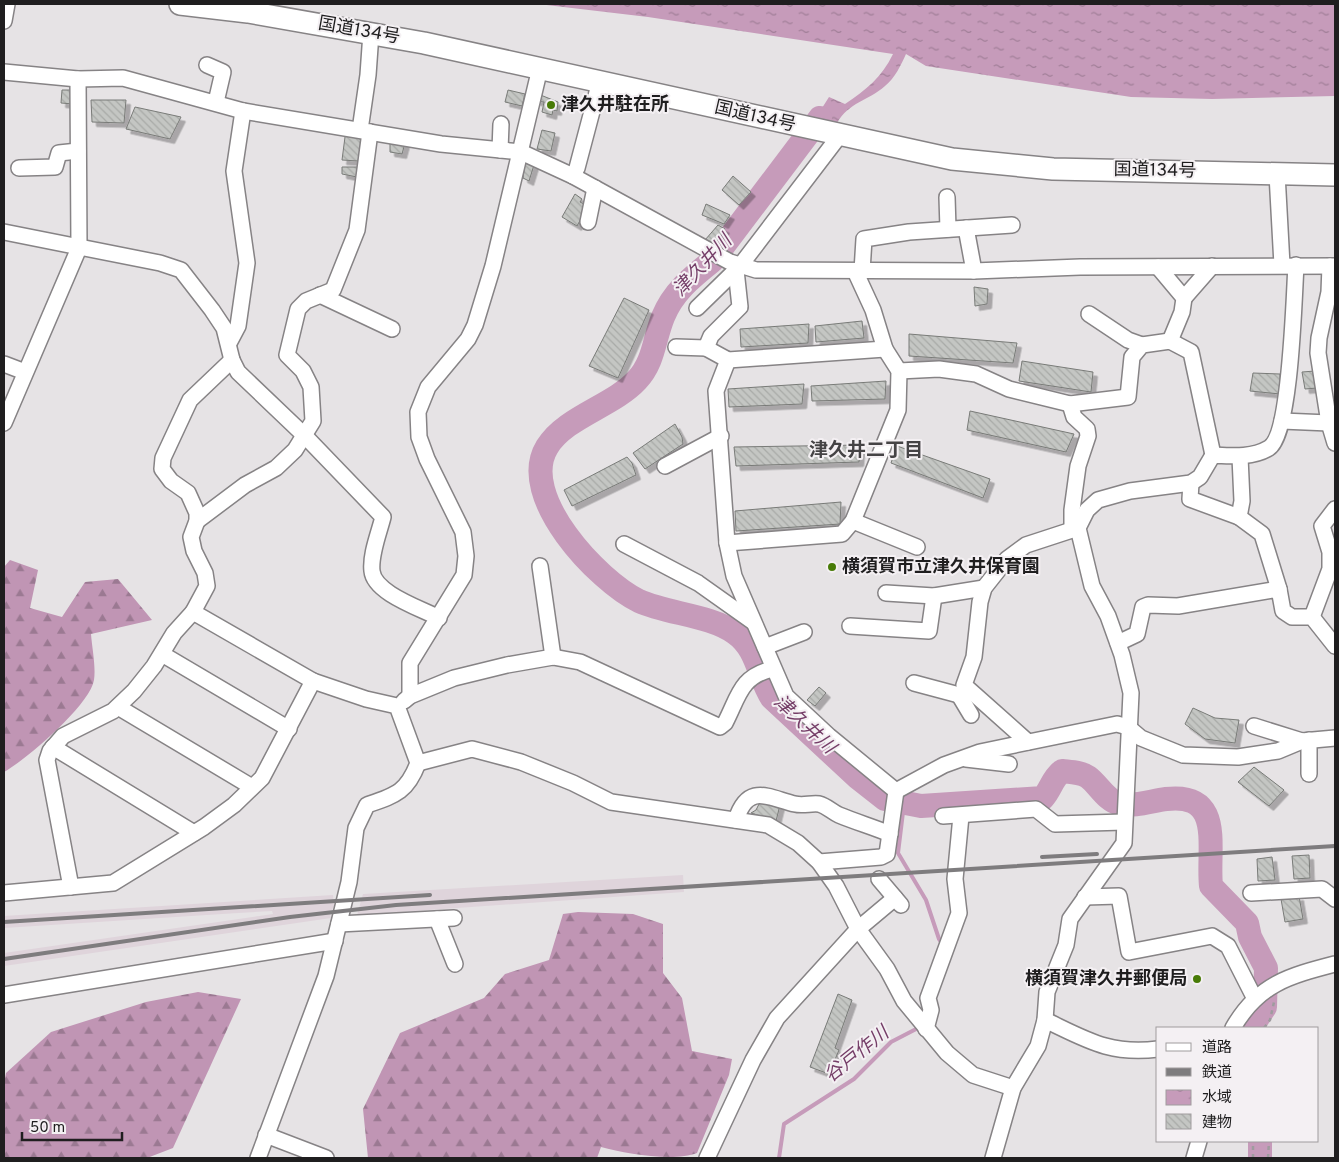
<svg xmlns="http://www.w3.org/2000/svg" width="1339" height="1162" viewBox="0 0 1339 1162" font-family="Overpass,'Noto Sans JP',sans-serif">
<defs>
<pattern id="forest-firs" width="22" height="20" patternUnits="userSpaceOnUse" patternTransform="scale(1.25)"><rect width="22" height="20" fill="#c095b4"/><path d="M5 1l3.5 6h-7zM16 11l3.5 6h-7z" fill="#9b7992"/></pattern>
<pattern id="water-ripples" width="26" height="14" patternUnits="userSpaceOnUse" patternTransform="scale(1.25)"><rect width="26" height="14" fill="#c69bba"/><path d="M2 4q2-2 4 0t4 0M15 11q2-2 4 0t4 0" fill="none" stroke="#a07e97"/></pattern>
<pattern id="building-back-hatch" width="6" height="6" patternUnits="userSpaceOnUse" patternTransform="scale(1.25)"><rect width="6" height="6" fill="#c4c6c3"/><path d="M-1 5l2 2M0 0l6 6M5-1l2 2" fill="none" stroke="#a8aaa7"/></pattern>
<filter id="shadow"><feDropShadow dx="4.5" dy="4.5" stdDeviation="0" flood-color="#0004"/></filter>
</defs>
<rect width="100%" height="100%" fill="#e6e3e5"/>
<g fill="#dfd4db">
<polygon points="683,875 684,892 357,915 363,894"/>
<polygon points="333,895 334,906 330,913 331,918 4,966 4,953 273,914 272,911 238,913 4,928 4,916"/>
</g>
<g fill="url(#forest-firs)">
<path d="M10,560L38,570L30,608L62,617L85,582L118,579L152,620L91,634C92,648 96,666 94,680C90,705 26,760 4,772V567Z"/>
<path d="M578,912L633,914L663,924V973L682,998L692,1051L732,1059L729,1075L697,1153C674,1162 626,1154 601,1147L597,1158H368L363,1109L400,1033L484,998L505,974L549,960L563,914Z"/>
<polygon points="198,992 241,999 173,1148 147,1158 4,1158 4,1083 6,1073 51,1032 146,1002"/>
</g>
<path fill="url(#water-ripples)" d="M538,4H1335V96L1212,99L1131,97L926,66L906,54C901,65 895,78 885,86C868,101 849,102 837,123L817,116L829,97L845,104C866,90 882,77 893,54L648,17Z"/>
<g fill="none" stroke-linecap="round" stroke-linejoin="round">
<g stroke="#c69bba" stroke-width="4">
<polyline points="904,804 898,853 926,900 939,939 944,946"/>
<polyline points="779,1158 784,1124 854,1079 891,1042 920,1027"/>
</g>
<g stroke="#c69bba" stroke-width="24">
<path d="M820,118L712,261C692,277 673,292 663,317C654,339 654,362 637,380C613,406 565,417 547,447C517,496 598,581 639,601C668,614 710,615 735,633C758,649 758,677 772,698L857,777L885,799L921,806L1043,798C1051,789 1052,779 1062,771C1070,772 1081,772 1088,777C1098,784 1106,801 1120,804C1135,807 1151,801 1166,799C1225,792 1207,848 1211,886L1247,923L1250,937L1266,968L1265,1007L1251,1028"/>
<polyline points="1260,1158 1260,1141"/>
</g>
</g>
<g fill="url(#building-back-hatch)" stroke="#797b78" filter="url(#shadow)">
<polygon points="62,90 73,90 73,104 61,103"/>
<polygon points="508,90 525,94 522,106 505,102"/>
<polygon points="538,94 558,102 557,111 553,110 552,115 542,112 544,102 536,101"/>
<polygon points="91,100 126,100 124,123 92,122"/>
<polygon points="135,107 181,117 170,139 126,129"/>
<polygon points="542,130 555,133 551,151 537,149"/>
<polygon points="348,133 362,140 358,161 342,160 345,137"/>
<polygon points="390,139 405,143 402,154 390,152"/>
<polygon points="525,162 534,165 529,181 523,178"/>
<polygon points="342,167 360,167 357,177 342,174"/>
<polygon points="733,176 751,192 739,205 722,190"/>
<polygon points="575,194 582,199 580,202 588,206 577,226 562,217"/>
<polygon points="706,204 730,215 724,224 702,215"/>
<polygon points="718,225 725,229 715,243 705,240"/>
<polygon points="974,287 988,289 987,304 975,306"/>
<polygon points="624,298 649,310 618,378 589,366"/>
<polygon points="862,321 864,338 816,342 815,326"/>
<polygon points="809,324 808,343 741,347 740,329"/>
<polygon points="909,334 1017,343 1013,363 909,356"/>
<polygon points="1022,361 1093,372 1091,392 1019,381"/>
<polygon points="1315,371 1317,388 1305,389 1302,372"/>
<polygon points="1253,373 1280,374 1280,394 1250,391"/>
<polygon points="886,381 885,399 812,401 811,386"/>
<polygon points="804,384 802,404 729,407 728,389"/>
<polygon points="970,411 1074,434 1066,452 967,430"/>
<polygon points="675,424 682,437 683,444 645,469 633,453"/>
<polygon points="861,445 859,462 736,466 734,447"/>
<polygon points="897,446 990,479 983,498 891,463"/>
<polygon points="627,457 632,463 636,475 572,506 564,490"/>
<polygon points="841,502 840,524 736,531 735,511"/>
<polygon points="819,687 826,693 815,706 807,700"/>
<polygon points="1193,708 1215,718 1239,720 1235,743 1205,739 1185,724"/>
<polygon points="1254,767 1284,790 1269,806 1238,782"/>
<polygon points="760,802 780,805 776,821 751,813 756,810"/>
<polygon points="1309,855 1310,878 1294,879 1292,856"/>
<polygon points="1272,857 1275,880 1258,881 1257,859"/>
<polygon points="1299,896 1303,919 1285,922 1281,899"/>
<polygon points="838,994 852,1000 835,1048 839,1050 829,1074 810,1067"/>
</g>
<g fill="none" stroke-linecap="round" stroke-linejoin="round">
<g stroke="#868385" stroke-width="18">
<g id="minor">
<polyline points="4,21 7,4"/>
<polyline points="207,65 223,72 216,102"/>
<polyline points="4,72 78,79 123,78 243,111 441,144 521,152 573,176 730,262 756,270 974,271 1080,267 1335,266"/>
<polyline points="360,130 368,75 371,33"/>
<polyline points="500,150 501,124"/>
<polyline points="19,168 55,167 59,153 78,151"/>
<polyline points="1277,174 1282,265"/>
<polyline points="573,176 577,168 600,81"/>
<polyline points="947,197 948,229"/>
<polyline points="588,222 595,188"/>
<polyline points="966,228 974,271"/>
<path d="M4,232L160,263L181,270L212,310L224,328L232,360L238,372L304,435L383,517C379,533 370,555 372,571C374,593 420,608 439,618"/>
<polyline points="1330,266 1329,292 1319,338 1318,353 1329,423 1335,443"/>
<polyline points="1158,267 1184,298 1182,312 1170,341"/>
<polyline points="862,271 864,239 909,232 1012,225"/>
<polyline points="320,295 392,329"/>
<polyline points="1184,298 1212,266"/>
<polyline points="697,308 740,266 840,135"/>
<polyline points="1089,314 1128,340 1142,345"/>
<polyline points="229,343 238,326 247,263 234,171 243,111"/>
<polyline points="676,347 706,348 728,360 885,349"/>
<polyline points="706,348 711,336 740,307 736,270"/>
<polyline points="728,360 716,391 727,543 734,576 786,696 829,736 896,791"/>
<polyline points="4,364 25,372"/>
<polyline points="899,371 939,369 976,374 1009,389 1070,404 1128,397 1132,357 1142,345 1170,341 1191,352 1213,455"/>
<polyline points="1070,404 1074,417 1087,429 1088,436 1078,466 1072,510 1072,529"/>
<polyline points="1282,421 1329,423"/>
<polyline points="4,423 79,248 78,79"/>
<polyline points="1240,457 1242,501 1239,517 1262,534 1279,589"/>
<polyline points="665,466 721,436"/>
<polyline points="1191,483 1190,499 1239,517"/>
<polyline points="197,521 245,485 276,468 295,450 313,421 311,387 303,371 287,355 298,309 306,301 333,290 357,230 370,132"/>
<polyline points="853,521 917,547"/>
<polyline points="727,543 842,534 853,521 898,410 899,371 885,349 873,310 855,271"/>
<polyline points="624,544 698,583 753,622"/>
<polyline points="540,566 553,657"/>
<polyline points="886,593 934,596 984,588"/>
<polyline points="193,612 207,586 205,573 194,551 191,537 197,521 197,513 188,493 171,481 162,469 163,458 190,400 232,360"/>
<polyline points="1312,617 1330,569 1330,552 1322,526 1335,509"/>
<polyline points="850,626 929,631 934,596"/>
<polyline points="1118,643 1137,634 1143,607 1148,605 1178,606 1279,589 1283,611 1292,617 1312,617 1335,646"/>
<polyline points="765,647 804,632"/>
<polyline points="162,654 289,729"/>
<polyline points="914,683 959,695 968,690"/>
<polyline points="959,695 971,715"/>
<polyline points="410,696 410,663 464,575 466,556 463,532 427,459 419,437 418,412 428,387 468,339 475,325 493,266 540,68"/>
<path d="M404,701L410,696L454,678L507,665L553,657L580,662L720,727L725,723C739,696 740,677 772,669"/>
<polyline points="118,707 252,787"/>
<polyline points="1254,726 1302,741"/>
<polyline points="1028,742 964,685 974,657 980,602 984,588 1007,559 1026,545 1078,528"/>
<polyline points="53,747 194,833"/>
<polyline points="966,759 1009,764"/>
<polyline points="418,763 472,749 521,762 573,783 611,802 768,825 798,843 819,862 836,886 858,929 887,969 904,1001 947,1053 973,1075 1013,1088"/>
<polyline points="1309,774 1309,740"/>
<polyline points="896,791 944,765 980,752 1117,724 1128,727 1141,738 1183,755 1238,757 1278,751 1302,741 1335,738"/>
<polyline points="943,816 1036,809 1055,824 1124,822"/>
<path d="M736,820C748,782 769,798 795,804C803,806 811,803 819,804C827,806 832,812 839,815C856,822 873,827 890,834"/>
<polyline points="819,862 881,857 887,854 896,791"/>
<polyline points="879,879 901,905"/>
<path d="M71,887L47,760L50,751L63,736L113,711L134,691L154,666L174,633L193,612L313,681L366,699L397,706L418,763C407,792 396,795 367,805L356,828L349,882L326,976L258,1158"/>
<polyline points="4,893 113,883 204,827 234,805 262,778 313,681"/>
<polyline points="1251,893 1322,889 1335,899"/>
<polyline points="1085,897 1119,896 1129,952 1212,936 1228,946 1255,999"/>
<polyline points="437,919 455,964"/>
<polyline points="339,924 454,918"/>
<polyline points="4,995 335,941"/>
<path d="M1045,1020C1087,1040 1110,1055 1158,1049"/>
<path d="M1233,1028C1258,984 1289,976 1335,964"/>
<polyline points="926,1029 931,1010 928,998 959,913 955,879 961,816"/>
<polyline points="266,1135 326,1158"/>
<polyline points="707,1158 753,1060 777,1018 858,929 895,898"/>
<path d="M993,1158L1013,1088L1038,1046L1045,1020L1047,992L1066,945L1070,919L1124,843L1131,693L1122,655L1108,616L1092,586L1078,528L1087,510L1098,500L1130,491L1191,483L1200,477L1213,455C1232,456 1252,458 1269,448C1291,434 1294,295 1296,265"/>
<polyline points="1194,1158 1199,1141"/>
</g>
</g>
<g stroke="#868385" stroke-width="24">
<polyline id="highway" points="180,4 248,12 424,43 952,159 1053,169 1335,175"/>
</g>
<g stroke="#9e9c9e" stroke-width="2.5" stroke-dasharray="4 4" stroke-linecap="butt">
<polyline points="1264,1028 1270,1020 1274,1002"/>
<polyline points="1253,1158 1253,1141"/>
<polyline points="1268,1158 1269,1141"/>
</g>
<use href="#minor" stroke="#fff" stroke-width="15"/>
<use href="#highway" stroke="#fff" stroke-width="21"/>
<g stroke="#7e7c7e" stroke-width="4">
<polyline points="1042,857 1097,854"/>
<polyline points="4,922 430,895"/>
<polyline points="4,959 290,917 396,905 1335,846"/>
</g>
</g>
<g fill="#487b07" stroke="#f4f0f3" stroke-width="2">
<circle cx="551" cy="105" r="5"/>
<circle cx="832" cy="567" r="5"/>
<circle cx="1197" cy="979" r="5"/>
</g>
<g text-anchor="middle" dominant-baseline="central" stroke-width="4" stroke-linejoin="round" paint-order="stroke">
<g font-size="18" fill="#1f1e1f" stroke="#f4f0f3">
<text transform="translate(359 31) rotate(10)">国道134号</text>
<text transform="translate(755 117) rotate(13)">国道134号</text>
<text transform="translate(1155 171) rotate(1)">国道134号</text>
</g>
<g font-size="18" font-weight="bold" fill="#1f1e1f" stroke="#f4f0f3" text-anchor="start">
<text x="561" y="105">津久井駐在所</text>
<text x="842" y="567">横須賀市立津久井保育園</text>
<text x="1187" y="979" text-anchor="end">横須賀津久井郵便局</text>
</g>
<g font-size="19" font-style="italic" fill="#753e68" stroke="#f4f0f3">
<text transform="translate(703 266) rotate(-47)">津久井川</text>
<text transform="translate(804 725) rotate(43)">津久井川</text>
<text transform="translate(857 1055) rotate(-39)">谷戸作川</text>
</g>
<g font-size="19" font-weight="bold" fill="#454345" stroke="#f4f0f3">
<text x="866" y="451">津久井二丁目</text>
</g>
</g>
<rect width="1339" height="1162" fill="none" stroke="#1f1e1f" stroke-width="10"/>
<rect x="1156" y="1027" width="162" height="115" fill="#f4f0f3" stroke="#9f9c9e"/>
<rect x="1166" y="1043" width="25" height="8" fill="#ffffff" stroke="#9f9c9e"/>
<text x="1202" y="1052" font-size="15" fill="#1f1e1f">道路</text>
<rect x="1166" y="1068" width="25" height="8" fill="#7e7c7e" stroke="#9f9c9e"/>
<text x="1202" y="1077" font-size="15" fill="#1f1e1f">鉄道</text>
<rect x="1166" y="1090" width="25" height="15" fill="url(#water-ripples)" stroke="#9f9c9e"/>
<text x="1202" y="1102" font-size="15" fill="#1f1e1f">水域</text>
<rect x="1166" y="1114" width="25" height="15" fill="url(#building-back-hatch)" stroke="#9f9c9e"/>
<text x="1202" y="1127" font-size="15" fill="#1f1e1f">建物</text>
<path d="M22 1132v8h100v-8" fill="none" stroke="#1f1e1f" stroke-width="2.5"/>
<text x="30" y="1132" font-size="15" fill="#1f1e1f" stroke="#f4f0f3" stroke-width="4" paint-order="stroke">50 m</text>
</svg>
